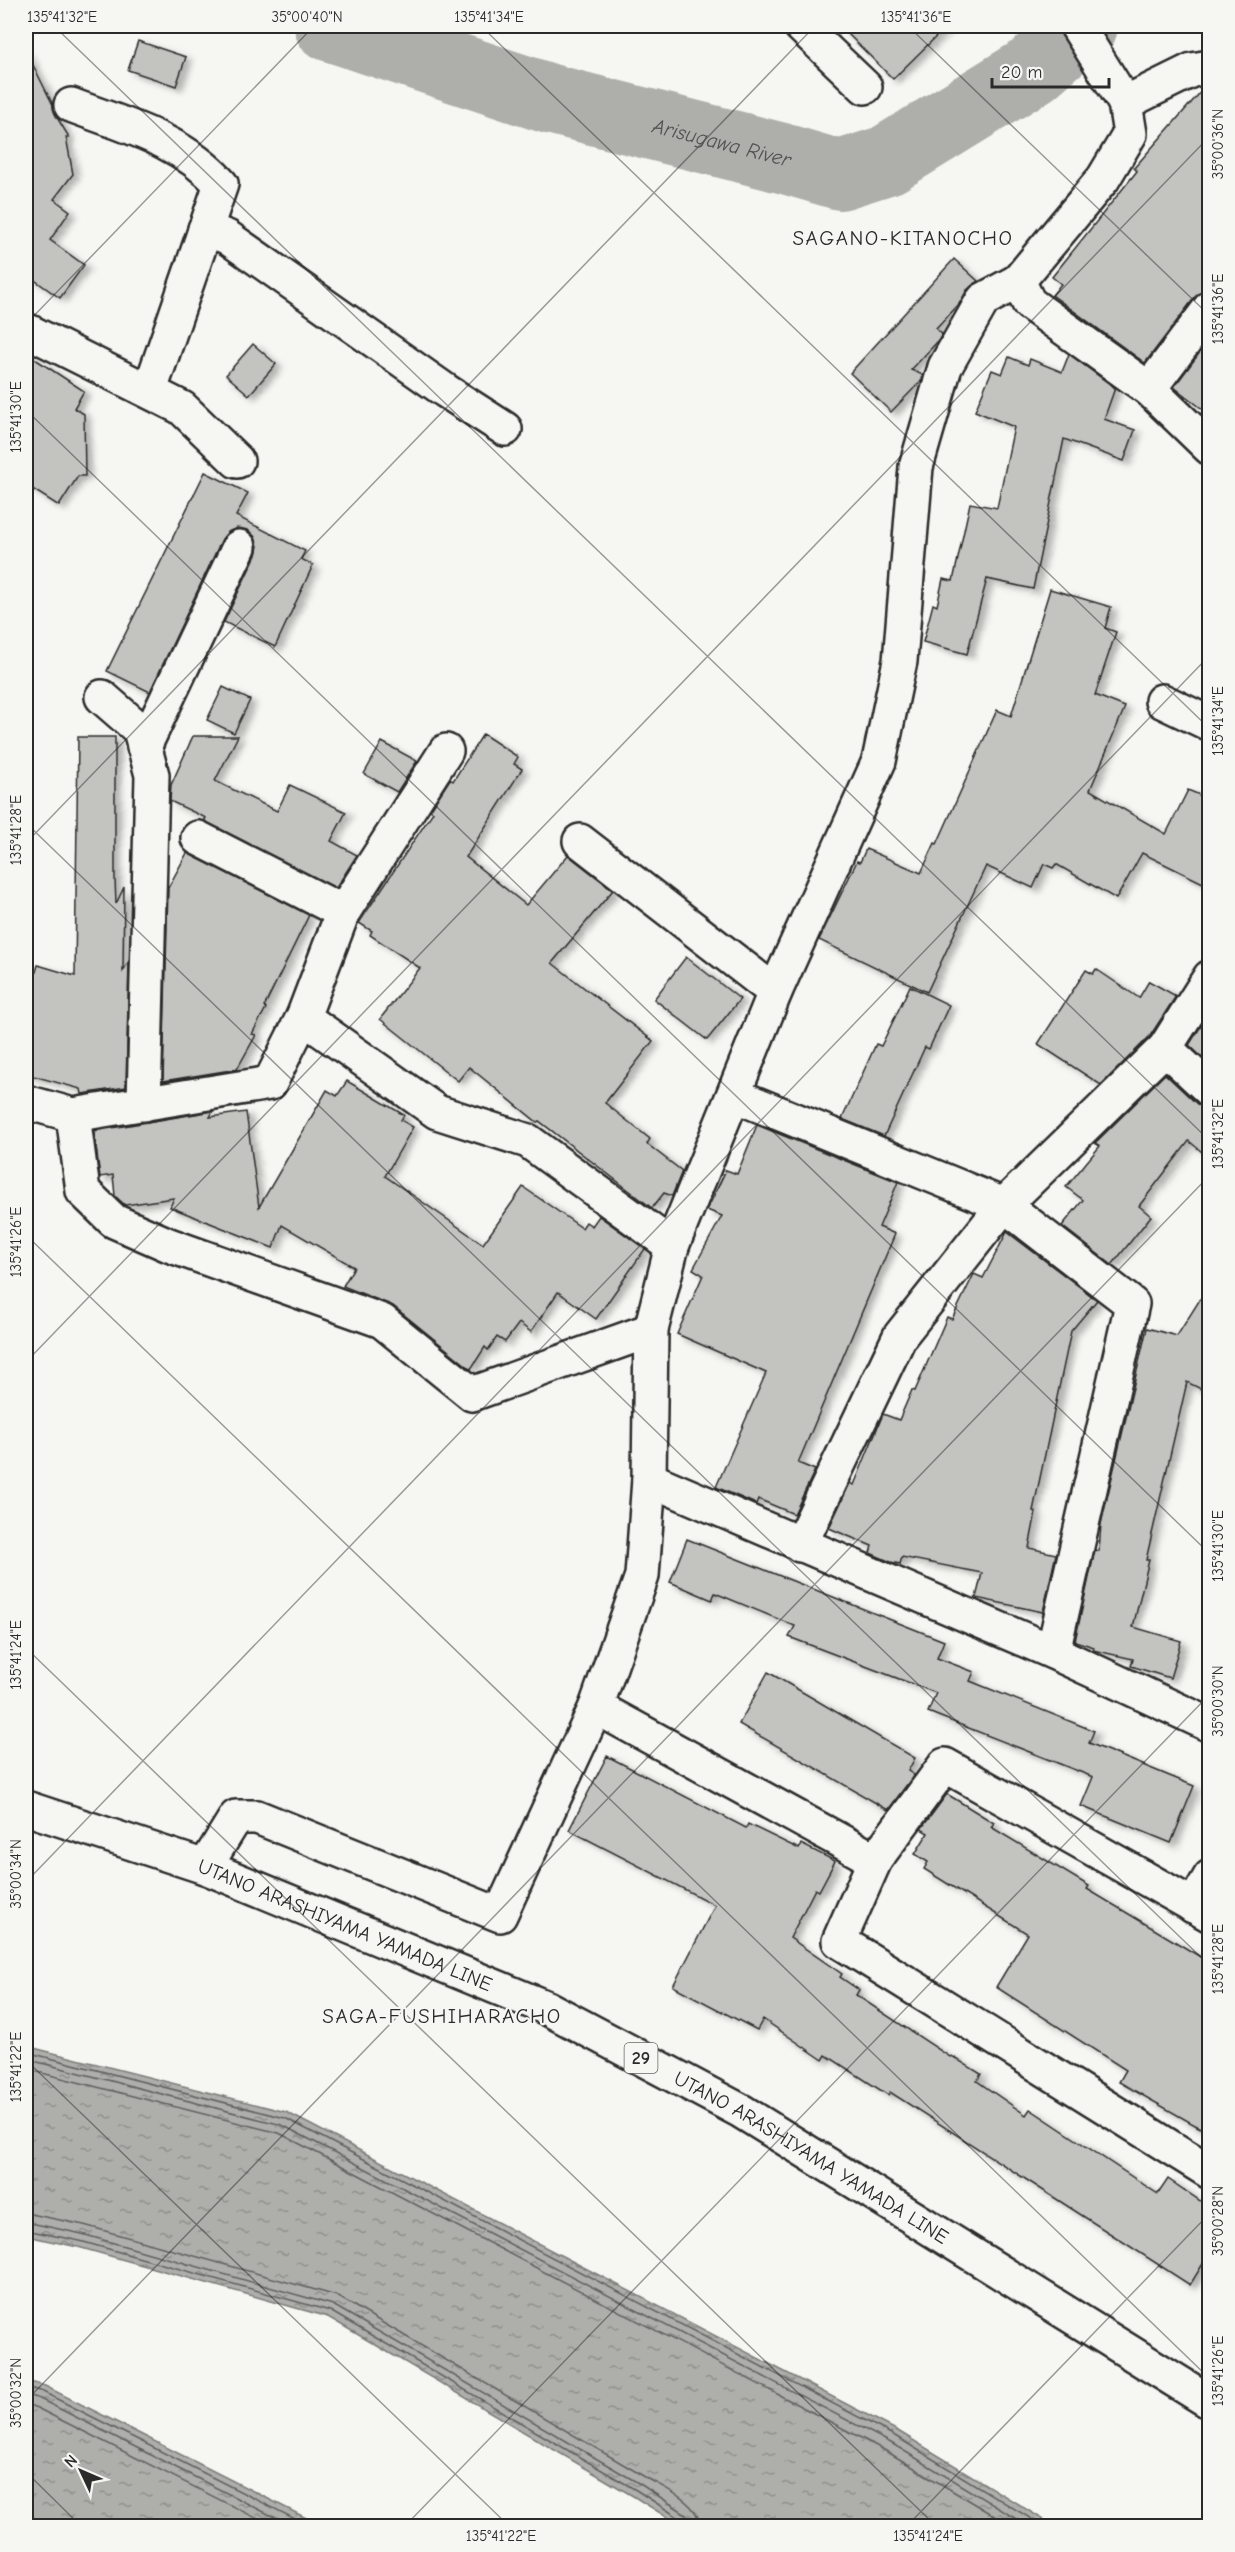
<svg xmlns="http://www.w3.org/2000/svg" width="1235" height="2552" viewBox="0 0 1235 2552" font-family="'Comic Neue',sans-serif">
<defs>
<pattern id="water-ripples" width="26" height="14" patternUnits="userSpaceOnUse" patternTransform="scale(1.5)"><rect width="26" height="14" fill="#aeaeab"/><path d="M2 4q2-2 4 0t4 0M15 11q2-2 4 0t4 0" fill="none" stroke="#8e8e8b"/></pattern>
<filter id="shadow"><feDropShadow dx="6" dy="4" stdDeviation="3" flood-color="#0004"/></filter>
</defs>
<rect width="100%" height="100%" fill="#f6f6f2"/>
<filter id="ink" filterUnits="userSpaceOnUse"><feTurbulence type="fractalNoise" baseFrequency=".0167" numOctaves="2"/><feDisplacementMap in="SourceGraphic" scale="12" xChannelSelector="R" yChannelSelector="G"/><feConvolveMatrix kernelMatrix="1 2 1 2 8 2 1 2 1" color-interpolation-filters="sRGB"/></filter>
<g filter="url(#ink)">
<g fill="url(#water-ripples)" stroke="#7a7a78" stroke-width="1.5">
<polygon points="26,2046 286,2112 898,2431 1054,2526 681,2526 633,2496 328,2317 78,2247 26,2236"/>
<polygon points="26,2381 45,2386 322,2526 26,2526"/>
</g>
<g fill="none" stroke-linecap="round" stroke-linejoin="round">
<g stroke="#5f5f5e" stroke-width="1.5">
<polyline points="26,2052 285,2118 895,2436 1043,2526"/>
<polyline points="26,2059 282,2125 891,2443 1028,2526"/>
<polyline points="26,2069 279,2133 886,2451 1011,2526"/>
<path d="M26,2213L84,2225L337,2296L645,2477C664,2488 699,2502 700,2526"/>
<polyline points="26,2222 82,2234 333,2305 640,2484 686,2514 691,2526"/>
<polyline points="26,2230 80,2241 330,2311 636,2490 681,2519 684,2526"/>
<polyline points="26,2387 43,2392 309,2526"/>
<polyline points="26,2395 40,2399 292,2526"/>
<polyline points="26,2404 37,2408 272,2526"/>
</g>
<path stroke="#aeaeab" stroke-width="70" id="s1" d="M329,26L550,99L782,158L840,175L887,160L1033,70L1083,26"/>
</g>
<g fill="#c3c3c0" stroke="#2b2b2b" stroke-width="1.5" filter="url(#shadow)">
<polygon points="840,26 947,26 893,79"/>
<polygon points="138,41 186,57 176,86 128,70"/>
<polygon points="26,51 53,105 56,116 69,137 66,137 73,174 54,199 70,211 50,240 84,265 60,298 26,274"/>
<polygon points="1209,86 1209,290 1202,291 1195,297 1145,363 1052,295 1061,284 1052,277 1137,171 1134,168 1205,87"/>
<polygon points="954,259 978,281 967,290 959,304 936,329 942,334 938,341 911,370 923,375 922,380 891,412 850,373"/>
<polygon points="1209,340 1209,414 1174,387"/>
<polygon points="253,344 276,364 249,395 226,375"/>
<polygon points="26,353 84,391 74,408 84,414 85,476 78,476 59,506 26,485"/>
<polygon points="1069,354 1115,388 1104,419 1135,430 1124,461 1064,439 1033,589 987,579 967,654 923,642 933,604 937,606 943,579 953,581 970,503 997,508 1014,427 975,411 992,370 1002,374 1009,357 1028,365 1030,359 1062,372"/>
<polygon points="205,472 248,493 236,516 305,551 301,559 313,565 275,647 224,622 256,555 258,546 255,537 248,530 237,528 228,532 222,539 150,692 107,671"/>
<polygon points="1050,589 1111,607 1105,628 1116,632 1095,695 1125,707 1090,790 1166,834 1188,790 1209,799 1209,886 1142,853 1116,899 1056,864 1053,868 1044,864 1033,888 986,866 927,992 819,940 857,861 860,862 866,849 921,873 935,843 937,844 997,710 1011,716"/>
<polygon points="223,687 250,700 234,733 207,720"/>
<polygon points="483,734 518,757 514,764 522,769 466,857 526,905 568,855 613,890 552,963 653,1041 605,1103 650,1139 647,1144 682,1171 672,1196 664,1193 652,1208 539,1121 537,1122 469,1067 458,1081 380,1019 420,968 370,935 372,931 359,923 433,812 430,810 450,779 453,781"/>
<polygon points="193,736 238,736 215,781 277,811 290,785 346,812 331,841 357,855 336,888 204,821 206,818 170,801 171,785"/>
<polygon points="78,737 115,737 115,880 116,904 124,887 123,971 129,961 126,1087 82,1094 81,1089 26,1074 26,980 33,982 38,965 75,976"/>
<polygon points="382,742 417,761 397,792 364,774"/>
<polygon points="187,853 309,915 264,1007 266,1008 252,1034 256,1035 237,1069 163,1081 168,888"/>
<polygon points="686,957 740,999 707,1040 654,999"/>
<polygon points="1096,969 1139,998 1149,981 1176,996 1150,1036 1101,1085 1038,1044 1086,970 1093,974"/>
<polygon points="910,986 949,1005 929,1049 925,1047 884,1136 842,1119 876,1044 881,1046"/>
<polygon points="1208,1015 1209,1016 1209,1064 1189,1045"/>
<polygon points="1165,1074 1197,1104 1209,1108 1209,1158 1189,1141 1139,1206 1151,1216 1112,1265 1062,1226 1083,1200 1066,1187 1100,1146 1095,1143"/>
<polygon points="347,1081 404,1115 401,1120 413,1127 385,1176 483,1244 523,1187 582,1228 586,1222 592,1226 599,1216 645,1249 596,1319 558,1292 531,1332 519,1323 505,1342 497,1337 488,1350 485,1347 471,1369 393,1306 343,1286 354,1267 282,1225 273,1248 170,1207 174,1198 125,1205 115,1196 113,1175 100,1177 94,1131 213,1111 210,1117 246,1112 259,1207 327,1090 337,1096"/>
<polygon points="757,1125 898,1182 879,1227 895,1234 798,1463 815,1470 794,1514 758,1499 756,1504 716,1487 766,1373 677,1334 703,1275 693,1269 722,1216 707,1210 726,1170 737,1174"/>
<polygon points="1007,1232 1097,1300 1071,1331 1033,1511 1036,1512 1029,1548 1056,1554 1043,1612 976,1598 982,1573 902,1557 900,1564 891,1562 870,1553 872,1546 829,1528 850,1483 854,1485 883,1414 899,1420 912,1390 915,1391 947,1317 952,1319 974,1274 983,1278"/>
<polygon points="1209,1285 1209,1393 1187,1382 1146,1560 1149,1560 1133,1627 1181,1641 1170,1678 1131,1666 1133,1659 1093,1650 1094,1647 1075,1641 1095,1550 1099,1551 1101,1524 1147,1328 1177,1336"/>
<polygon points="687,1539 944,1641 937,1658 974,1672 970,1681 1094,1731 1089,1743 1194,1786 1171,1843 1081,1806 1093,1777 928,1712 936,1693 789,1637 795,1626 715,1593 712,1600 670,1582"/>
<polygon points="768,1672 915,1758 908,1771 914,1775 888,1810 739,1724"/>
<polygon points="607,1756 746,1828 748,1824 799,1849 801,1844 835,1861 819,1891 815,1889 790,1938 842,1974 840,1977 859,1990 856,1995 950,2057 952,2056 981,2074 977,2081 1026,2115 1030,2109 1158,2194 1168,2179 1209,2207 1209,2254 1190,2285 890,2092 888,2095 826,2055 823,2060 763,2019 757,2030 673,1986 715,1905 569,1830"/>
<polygon points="947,1794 994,1823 991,1827 1089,1886 1087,1889 1209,1962 1209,2133 1119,2082 1126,2070 996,1987 1028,1934 924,1869 928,1862 915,1854 928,1833 921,1829"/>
</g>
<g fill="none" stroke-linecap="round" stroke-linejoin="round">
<g stroke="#2b2b2b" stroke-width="38">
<g id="minor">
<polyline points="801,26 865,87"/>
<polyline points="1125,103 1192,70 1210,67"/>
<path d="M71,105C126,126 180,139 221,184L150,390"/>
<polyline points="205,229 227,237 446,391 505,429"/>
<polyline points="26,330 182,408 237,461"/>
<polyline points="1149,389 1210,308"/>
<polyline points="102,697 140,730 152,775 144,1104"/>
<polyline points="1162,701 1210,724"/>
<polyline points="144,747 239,547"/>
<polyline points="198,838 343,912"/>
<polyline points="580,841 775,992"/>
<polyline points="303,1017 437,1112 528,1141 672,1246"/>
<polyline points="1165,1048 1210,1090"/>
<polyline points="734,1095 1004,1205 1132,1304 1053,1652"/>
<polyline points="26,1102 73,1115 270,1083 303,1017 343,912 446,751"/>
<polyline points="73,1115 83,1191 114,1221 169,1245 382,1321 472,1394 651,1330"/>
<polyline points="649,1479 1053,1652 1210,1725"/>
<polyline points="800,1545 900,1336 1004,1205 1165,1048 1210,977"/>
<polyline points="596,1707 875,1860"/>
<polyline points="205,1867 236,1817 257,1817 500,1915 596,1707 642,1576 649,1479 651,1330 672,1246 775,992 879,761 900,661 916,467 945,367 983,300 1018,281"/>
<polyline points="1193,1906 1210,1877"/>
<polyline points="1210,1915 945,1765 875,1860 839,1941 1210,2172"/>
</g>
</g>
<g stroke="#2b2b2b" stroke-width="38">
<g id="major">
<polyline points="1077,26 1125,103 1130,134 1103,179 1018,281 1029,303 1149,389 1210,448"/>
<path id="s2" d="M26,1808L205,1867L547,2008L741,2111L1210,2402"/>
</g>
</g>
<use href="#minor" stroke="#f6f6f2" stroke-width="33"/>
<use href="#major" stroke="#f6f6f2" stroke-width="33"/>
</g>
</g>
<path fill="none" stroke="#2b2b2b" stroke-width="1.5" stroke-opacity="0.45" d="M54,26L1210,1141M481,26L1210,729M908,26L1210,316M26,324L314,26M26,410L1210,1554M26,823L1210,1966M26,843L815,26M26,1235L1210,2379M26,1362L1210,136M26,1648L936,2526M26,1882L1210,655M26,2060L509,2526M26,2401L1210,1175M26,2472L81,2526M405,2526L1210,1694M907,2526L1210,2213"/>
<g text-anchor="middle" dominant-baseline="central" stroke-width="4.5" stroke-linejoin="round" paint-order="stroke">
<rect fill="#f6f6f2" stroke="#686867" stroke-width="1.5" x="624.5" y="2043" width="33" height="30" rx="4.5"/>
<g font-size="18" font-weight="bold" fill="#2b2b2b">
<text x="641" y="2058">29</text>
</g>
<g font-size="20" fill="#2b2b2b" stroke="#f6f6f2">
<text stroke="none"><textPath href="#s2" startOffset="340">UTANO ARASHIYAMA YAMADA LINE</textPath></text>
<text stroke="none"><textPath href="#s2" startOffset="862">UTANO ARASHIYAMA YAMADA LINE</textPath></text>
</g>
<g font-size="21" font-style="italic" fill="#525251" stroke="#f6f6f2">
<text stroke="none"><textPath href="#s1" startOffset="410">Arisugawa River</textPath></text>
</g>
<g font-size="21" letter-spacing="1.5" fill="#2b2b2b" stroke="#f6f6f2">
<text x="903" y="238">SAGANO-KITANOCHO</text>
<text x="442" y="2016">SAGA-FUSHIHARACHO</text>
</g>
</g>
<rect width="1235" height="2552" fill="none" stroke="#f6f6f2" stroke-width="66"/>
<g transform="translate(81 2471) rotate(314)" stroke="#f6f6f2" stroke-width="4.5" paint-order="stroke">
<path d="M0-4.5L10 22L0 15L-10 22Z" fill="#2b2b2b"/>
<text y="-9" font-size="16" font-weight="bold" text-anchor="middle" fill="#2b2b2b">N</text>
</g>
<path d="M992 78v9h117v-9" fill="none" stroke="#2b2b2b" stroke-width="3"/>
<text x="1001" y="78" font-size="18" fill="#2b2b2b" stroke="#f6f6f2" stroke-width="4.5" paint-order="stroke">20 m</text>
<rect x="33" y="33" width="1169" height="2486" fill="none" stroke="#2b2b2b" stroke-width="2"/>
<g font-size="15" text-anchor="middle" fill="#2b2b2b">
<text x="62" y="22">135°41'32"E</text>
<text x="307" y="22">35°00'40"N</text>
<text x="489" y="22">135°41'34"E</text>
<text x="916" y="22">135°41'36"E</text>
<text transform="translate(1218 144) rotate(-90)" y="5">35°00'36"N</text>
<text transform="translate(1218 309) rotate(-90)" y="5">135°41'36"E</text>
<text transform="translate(16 417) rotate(-90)" y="5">135°41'30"E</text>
<text transform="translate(1218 721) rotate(-90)" y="5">135°41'34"E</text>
<text transform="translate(16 830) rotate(-90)" y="5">135°41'28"E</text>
<text transform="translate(1218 1134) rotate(-90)" y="5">135°41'32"E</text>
<text transform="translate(16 1242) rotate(-90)" y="5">135°41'26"E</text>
<text transform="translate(1218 1546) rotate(-90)" y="5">135°41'30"E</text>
<text transform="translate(16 1655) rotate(-90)" y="5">135°41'24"E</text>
<text transform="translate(1218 1701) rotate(-90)" y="5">35°00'30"N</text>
<text transform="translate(16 1874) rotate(-90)" y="5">35°00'34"N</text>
<text transform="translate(1218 1959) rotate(-90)" y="5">135°41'28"E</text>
<text transform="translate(16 2067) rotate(-90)" y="5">135°41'22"E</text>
<text transform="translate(1218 2221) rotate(-90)" y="5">35°00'28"N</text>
<text transform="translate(1218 2371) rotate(-90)" y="5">135°41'26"E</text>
<text transform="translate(16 2393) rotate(-90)" y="5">35°00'32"N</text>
<text x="501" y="2541">135°41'22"E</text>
<text x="928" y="2541">135°41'24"E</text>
</g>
</svg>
